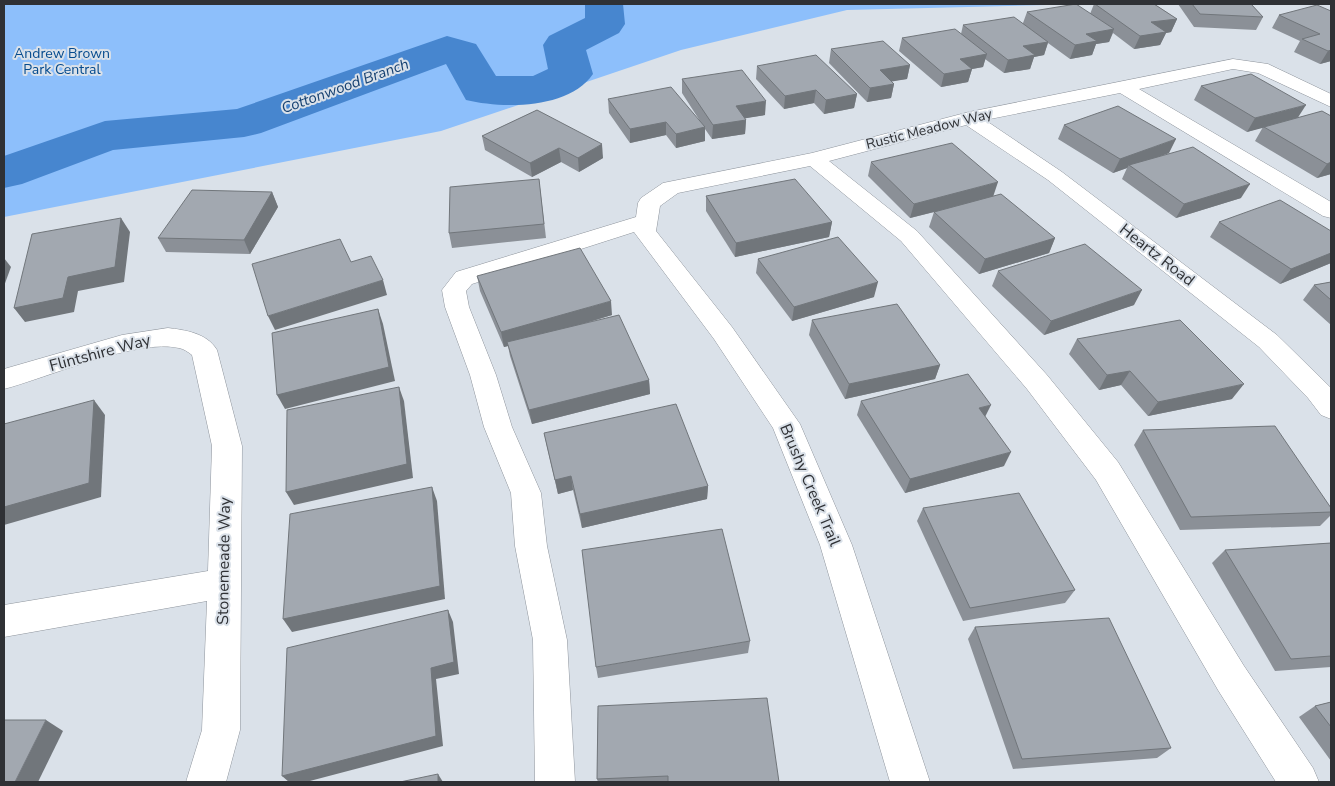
<svg xmlns="http://www.w3.org/2000/svg" width="1335" height="786" viewBox="0 0 1335 786" font-family="'Nunito Sans',sans-serif">
<rect width="100%" height="100%" fill="#dae1e9"/>
<polygon fill="#8dbffb" points="4,4 1086,4 847,10 681,50 441,131 4,217"/>
<g fill="none" stroke-linecap="round" stroke-linejoin="round">
<path fill="#4786cf" fill-rule="evenodd" d="M585,4H623L625,24L619,33L586,50L593,74C569,109 504,109 466,100L446,64L261,133L244,137L113,150L22,184L4,188V156L105,121L237,109L447,36L476,44L496,76H533L548,69L543,45L549,36L585,18Z"/>
<g stroke="#8e949c" stroke-width="1">
<g id="minor">
<polygon points="1233,59 1268,64 1331,94 1331,107 1258,73 1233,69 1139,89 1331,202 1331,218 1323,216 1120,93 985,120 1062,172 1277,335 1331,388 1331,419 1321,415 1308,398 1259,347 1048,180 966,125 829,161 917,231 1047,375 1118,462 1244,666 1313,768 1319,782 1276,782 1218,690 1096,480 1027,389 901,241 810,166 678,193 660,206 656,231 732,327 800,424 852,545 930,782 890,782 820,545 773,428 714,339 634,232 472,284 466,291 469,307 496,375 512,427 541,493 547,546 567,640 575,782 535,782 533,640 515,546 511,493 484,427 470,375 445,307 442,290 456,272 636,217 638,203 641,198 663,183 812,153 969,112"/>
<path d="M168,328C185,330 207,333 217,350L242,446L240,730L226,782H186L202,730L207,601L4,637V605L208,571L212,446L192,355C188,352 184,349 179,348C138,338 46,378 4,389V369L122,335Z"/>
</g>
</g>
<use href="#minor" fill="#fff" fill-rule="evenodd"/>
</g>
<g fill="#8b9097">
<polygon points="1094,4 1154,4 1177,19 1171,32 1166,33 1160,45 1134,49 1113,33 1109,42 1096,44 1092,55 1070,59 1048,43 1044,55 1034,57 1030,69 1004,73 985,59 983,67 972,69 968,82 941,87 899,51 902,38 961,34 963,25 1023,23 1027,12 1090,14"/>
<polygon points="1178,4 1251,4 1263,17 1256,30 1194,27"/>
<polygon points="1331,11 1331,61 1320,64 1294,52 1300,41 1272,28 1279,15"/>
<polygon points="831,49 910,65 907,79 891,81 894,84 891,98 867,102 829,63"/>
<polygon points="757,66 857,94 854,108 824,114 814,103 784,109 756,79"/>
<polygon points="682,79 765,115 745,118 746,120 745,134 712,139 705,129 705,141 676,148 666,135 630,143 609,113 608,99 700,121 682,93"/>
<polygon points="1201,86 1298,118 1322,111 1331,174 1317,178 1255,141 1263,127 1247,132 1194,100"/>
<polygon points="537,110 603,158 579,172 561,162 532,177 485,150 482,136"/>
<polygon points="1064,125 1169,153 1159,156 1241,198 1176,218 1122,179 1127,168 1113,173 1058,139"/>
<polygon points="871,162 993,196 1055,238 1049,253 979,274 929,227 934,212 954,207 910,218 868,176"/>
<polygon points="539,179 546,238 452,248 449,233"/>
<polygon points="272,192 278,207 250,254 166,252 158,238"/>
<polygon points="706,196 832,222 829,237 735,257 706,211"/>
<polygon points="1219,222 1331,231 1331,263 1280,284 1210,237"/>
<polygon points="758,259 874,297 792,321 756,273"/>
<polygon points="998,271 1134,305 1044,335 992,286"/>
<polygon points="477,276 612,315 583,324 649,380 650,394 532,424 510,356 508,346 504,347 480,291"/>
<polygon points="1331,282 1331,325 1303,300 1314,285"/>
<polygon points="812,320 940,365 935,379 845,399 809,335"/>
<polygon points="1077,339 1232,399 1148,416 1121,385 1099,390 1069,354"/>
<polygon points="861,401 985,417 1004,466 905,493 857,415"/>
<polygon points="1143,430 1331,508 1331,515 1320,526 1180,530 1134,445"/>
<polygon points="544,433 708,486 707,499 582,528 573,490 558,494 547,447"/>
<polygon points="923,508 1075,590 1065,603 963,621 917,521"/>
<polygon points="1331,543 1331,667 1275,671 1212,563 1225,550"/>
<polygon points="975,627 1171,748 1157,758 1013,769 968,639"/>
<polygon points="750,641 748,653 598,678 596,667"/>
<polygon points="1331,702 1331,761 1299,717 1315,706"/>
<polygon points="598,706 779,782 598,782 597,779"/>
</g>
<g fill="#71767b">
<polygon points="1177,19 1171,32 1166,33 1160,45 1134,49 1140,36 1151,22"/>
<polygon points="1114,29 1109,42 1096,44 1092,55 1070,59 1075,45 1086,34"/>
<polygon points="1048,42 1044,55 1034,57 1030,69 1004,73 1008,60 1023,46"/>
<polygon points="1331,50 1331,61 1320,64 1328,51"/>
<polygon points="987,54 983,67 972,69 968,82 941,87 944,74 960,59"/>
<polygon points="910,65 907,79 877,84 880,70"/>
<polygon points="894,84 891,98 867,102 870,88"/>
<polygon points="816,90 814,103 784,109 785,96"/>
<polygon points="857,94 854,108 824,114 826,100"/>
<polygon points="766,101 765,115 735,120 736,106"/>
<polygon points="1306,105 1297,119 1247,132 1255,118"/>
<polygon points="746,120 745,134 712,139 713,125"/>
<polygon points="666,122 666,135 630,143 630,129"/>
<polygon points="705,127 705,141 676,148 676,134"/>
<polygon points="1176,139 1169,153 1132,167 1129,165 1127,168 1113,173 1120,159"/>
<polygon points="602,144 603,158 579,172 578,158"/>
<polygon points="559,148 561,162 532,177 530,163"/>
<polygon points="1331,162 1331,174 1317,178 1327,164"/>
<polygon points="998,182 993,197 910,218 914,204"/>
<polygon points="1250,184 1241,198 1176,218 1184,204"/>
<polygon points="272,192 278,207 250,254 244,240"/>
<polygon points="121,218 130,232 124,282 78,291 74,312 25,322 14,308 68,277"/>
<polygon points="832,222 829,237 735,257 736,243"/>
<polygon points="1055,238 1049,253 979,274 985,259"/>
<polygon points="1331,253 1331,263 1280,284 1291,269"/>
<polygon points="4,258 11,267 4,286"/>
<polygon points="383,280 387,295 275,330 268,316"/>
<polygon points="878,282 874,297 792,321 794,307"/>
<polygon points="1142,290 1134,305 1044,335 1051,321"/>
<polygon points="611,301 612,315 508,346 507,342 508,346 504,347 501,332"/>
<polygon points="378,309 383,324 395,381 285,409 277,395"/>
<polygon points="940,365 935,379 845,399 849,384"/>
<polygon points="1130,371 1121,385 1099,390 1107,375"/>
<polygon points="649,380 650,394 532,424 529,410"/>
<polygon points="1244,384 1232,399 1148,416 1158,402"/>
<polygon points="399,387 404,401 413,478 294,505 286,492"/>
<polygon points="94,400 105,415 101,497 4,525 4,507"/>
<polygon points="991,405 984,419 979,408"/>
<polygon points="1011,452 1004,466 905,493 910,479"/>
<polygon points="571,476 573,490 558,494 555,480"/>
<polygon points="708,486 707,499 582,528 580,514"/>
<polygon points="432,487 437,501 445,599 292,632 283,619"/>
<polygon points="448,610 453,622 459,674 436,679 443,746 306,782 289,782 282,776 431,668"/>
<polygon points="46,720 63,731 38,782 15,782"/>
<polygon points="438,774 443,782 438,782"/>
</g>
<g fill="#a2a8b0" stroke="#71767b">
<polygon points="1076,4 1114,29 1086,34 1097,41 1075,45 1027,12"/>
<polygon points="1095,4 1154,4 1177,19 1151,22 1166,32 1140,36"/>
<polygon points="1192,4 1251,4 1263,17 1200,14"/>
<polygon points="1317,5 1331,11 1331,50 1328,51 1302,39 1320,34 1279,15"/>
<polygon points="1014,17 1048,42 1023,46 1035,55 1008,60 963,25"/>
<polygon points="955,29 987,54 960,59 972,69 944,74 902,38"/>
<polygon points="883,41 910,65 880,70 894,84 870,88 831,49"/>
<polygon points="816,55 857,94 826,100 816,90 785,96 757,66"/>
<polygon points="742,70 766,101 736,106 746,120 713,125 682,79"/>
<polygon points="1251,74 1306,105 1255,118 1201,86"/>
<polygon points="671,87 705,127 676,134 666,122 630,129 608,99"/>
<polygon points="1118,106 1176,139 1120,159 1064,125"/>
<polygon points="537,110 602,144 578,158 559,148 530,163 482,136"/>
<polygon points="1322,111 1331,116 1331,162 1327,164 1264,127"/>
<polygon points="952,143 998,182 914,204 871,162"/>
<polygon points="1193,147 1250,184 1184,204 1129,165"/>
<polygon points="539,179 544,224 449,233 450,187"/>
<polygon points="795,179 832,222 736,243 706,196"/>
<polygon points="192,190 272,192 244,240 158,238"/>
<polygon points="1001,194 1055,238 985,259 934,212"/>
<polygon points="1280,200 1331,231 1331,253 1291,269 1219,222"/>
<polygon points="121,218 115,267 68,277 63,298 14,308 32,234"/>
<polygon points="838,237 878,282 794,307 758,259"/>
<polygon points="340,239 351,262 371,256 383,280 268,316 252,264"/>
<polygon points="1085,244 1142,290 1051,321 998,271"/>
<polygon points="580,248 611,301 501,332 477,276"/>
<polygon points="1331,282 1331,300 1314,285"/>
<polygon points="897,304 940,365 849,384 812,320"/>
<polygon points="378,309 389,367 277,395 272,333"/>
<polygon points="619,315 649,380 529,410 507,342"/>
<polygon points="1180,320 1244,384 1158,402 1130,371 1107,375 1077,339"/>
<polygon points="968,374 991,405 979,408 1011,452 910,479 861,401"/>
<polygon points="399,387 407,464 286,492 287,410"/>
<polygon points="94,400 89,483 4,507 4,424"/>
<polygon points="676,404 708,486 580,514 571,476 555,480 544,433"/>
<polygon points="1275,426 1331,508 1331,512 1191,517 1143,430"/>
<polygon points="432,487 440,586 283,619 290,514"/>
<polygon points="1019,493 1075,590 970,608 923,508"/>
<polygon points="722,529 750,641 596,667 582,550"/>
<polygon points="1331,543 1331,656 1291,659 1225,550"/>
<polygon points="448,610 454,662 431,668 436,736 282,776 287,648"/>
<polygon points="1109,618 1171,748 1022,759 975,627"/>
<polygon points="767,698 779,782 668,782 668,776 597,779 598,706"/>
<polygon points="1331,702 1331,727 1315,706"/>
<polygon points="4,720 46,720 15,782 4,782"/>
<polygon points="438,774 438,782 400,782"/>
</g>
<g text-anchor="middle" dominant-baseline="central" stroke-width="4" stroke-linejoin="round" paint-order="stroke">
<g font-size="14" fill="#054b8e" stroke="#dae1e9">
<text x="62" y="53">Andrew Brown<tspan x="62" dy="16">Park Central</tspan></text>
</g>
<g font-size="14" fill="#2f3135" stroke="#dae1e9">
<text transform="translate(929 129) rotate(-14)">Rustic Meadow Way</text>
</g>
<g font-size="15" font-style="italic" fill="#164171" stroke="#dae1e9">
<text transform="translate(345 86) rotate(-20)">Cottonwood Branch</text>
</g>
<g font-size="16" fill="#2f3135" stroke="#dae1e9">
<text transform="translate(1157 255) rotate(38)">Heartz Road</text>
<text transform="translate(100 353) rotate(-15)">Flintshire Way</text>
<text transform="translate(810 485) rotate(67)">Brushy Creek Trail</text>
<text transform="translate(224 561) rotate(-89)">Stonemeade Way</text>
</g>
</g>
<rect width="1335" height="786" fill="none" stroke="#2f3135" stroke-width="10"/>
</svg>
